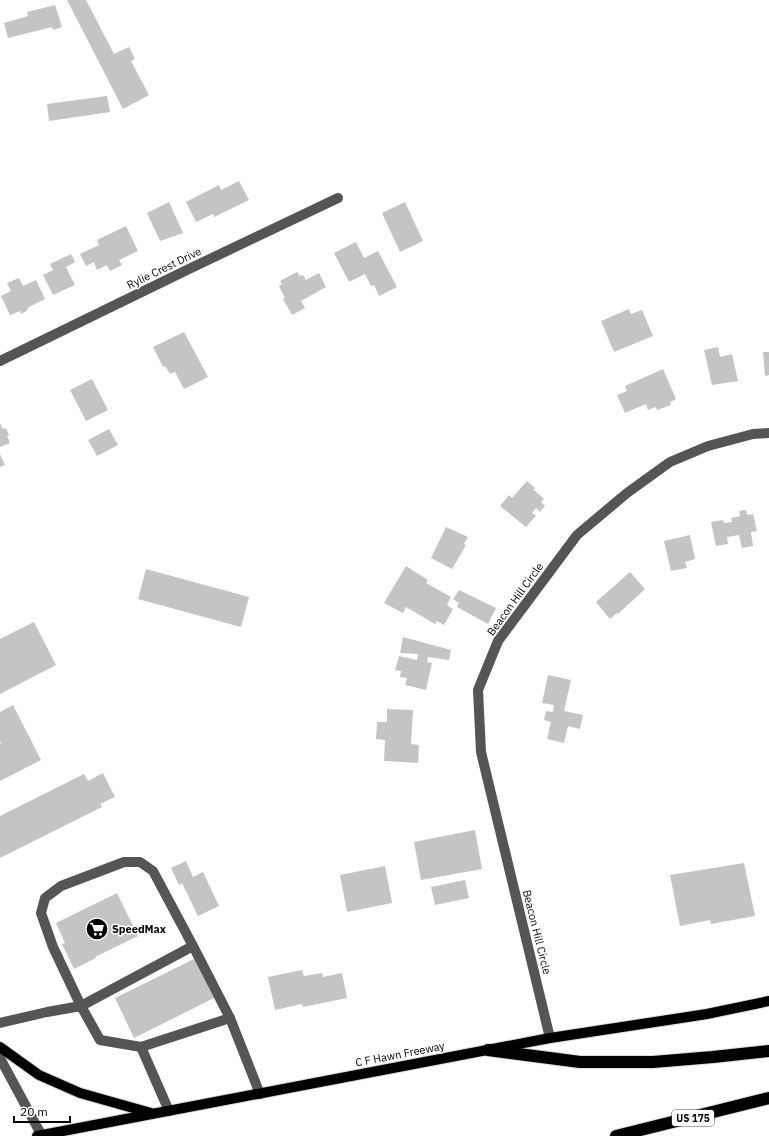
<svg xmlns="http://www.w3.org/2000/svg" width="769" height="1136" viewBox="0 0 769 1136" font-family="'IBM Plex Sans',sans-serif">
<rect width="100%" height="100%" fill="#fff"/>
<g fill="#c4c4c4">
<polygon points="67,0 86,0 114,54 129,47 135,59 131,61 149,95 123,109"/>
<polygon points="55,5 62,27 53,30 52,27 8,38 4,23 28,16 27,12"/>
<polygon points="107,96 110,112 49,121 47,104"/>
<polygon points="239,181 249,200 214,217 213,214 196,222 186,202 219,185 221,190"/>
<polygon points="169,202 183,233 160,241 147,213"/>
<polygon points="405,202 423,241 400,252 382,213"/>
<polygon points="126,226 138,251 119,260 122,265 110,271 107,265 97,270 94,262 86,266 80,254 99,245 97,240"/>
<polygon points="356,242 364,258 378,251 397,287 379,296 374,285 371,286 365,274 349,282 334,253"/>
<polygon points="71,254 75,262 66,267 75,285 53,295 43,275 53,270 50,264"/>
<polygon points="297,272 300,276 303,275 306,280 319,273 326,287 301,301 305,308 292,315 283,299 285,298 279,286 282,284 280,281"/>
<polygon points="19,278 23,286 36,280 45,299 27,308 28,310 21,314 20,311 10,315 1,296 11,291 7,283"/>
<polygon points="629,309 631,314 642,310 653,336 614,352 601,321"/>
<polygon points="184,332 208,377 184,389 175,372 170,374 165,366 163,367 153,347"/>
<polygon points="718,347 720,357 732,354 738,381 712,385 704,350"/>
<polygon points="763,352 769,352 769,375 765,376"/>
<polygon points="663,369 676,399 670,402 671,405 657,410 656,407 648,410 646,404 625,413 617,395 627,391 625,386"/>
<polygon points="92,379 108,410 86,421 70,390"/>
<polygon points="0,423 3,429 6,428 9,435 7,436 10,443 0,447"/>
<polygon points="109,429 118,445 97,456 88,440"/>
<polygon points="0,454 5,465 0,467"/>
<polygon points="527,481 535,488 534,490 544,499 541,502 545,506 540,512 536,508 532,513 536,516 526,527 500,506 509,495 512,498"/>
<polygon points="746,510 747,515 753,514 757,531 751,532 753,546 742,548 739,535 727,537 728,544 716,546 711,522 723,520 724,523 732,522 731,518 740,516 739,511"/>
<polygon points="446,527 468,537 464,544 466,545 452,569 431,558"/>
<polygon points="690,535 695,559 685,562 687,568 671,571 664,541"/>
<polygon points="406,566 428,580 426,583 451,597 447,605 453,609 444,625 437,621 435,624 406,607 403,613 384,603"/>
<polygon points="146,569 249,597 241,627 138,599"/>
<polygon points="630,572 645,589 618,614 617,613 610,619 596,602"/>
<polygon points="459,590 496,608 488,624 457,607 459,603 453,599"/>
<polygon points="34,622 56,665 0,694 0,639"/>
<polygon points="403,637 451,650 449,660 428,657 427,662 432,663 426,690 405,685 407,678 400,677 401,671 395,670 399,656 417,660 418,654 400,653"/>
<polygon points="548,675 571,680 564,711 583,715 580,729 568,726 564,743 547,739 551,722 544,720 546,711 553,712 554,705 542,703"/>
<polygon points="13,705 41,760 0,781 0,744 1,743 0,741 0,712"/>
<polygon points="387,709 413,710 411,744 419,745 418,763 384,761 385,740 376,739 377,722 387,722"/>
<polygon points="103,773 115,797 100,804 102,807 0,858 0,816 84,774 88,781"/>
<polygon points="475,830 482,869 421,880 414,842"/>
<polygon points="186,861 193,877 203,872 219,906 198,916 182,883 179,885 171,868"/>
<polygon points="744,863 755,916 711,924 710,920 680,926 670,875"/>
<polygon points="385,866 392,903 347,912 340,875"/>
<polygon points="465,880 469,898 435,905 431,887"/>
<polygon points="117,893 138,936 95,957 96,958 74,969 62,944 65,943 56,923"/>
<polygon points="194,959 214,998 134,1038 115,998"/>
<polygon points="302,970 304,976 322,973 323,977 342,973 347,998 303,1007 302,1004 275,1010 268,977"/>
</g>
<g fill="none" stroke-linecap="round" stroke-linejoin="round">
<g stroke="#dbdbdb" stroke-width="12">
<g id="major">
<polyline points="0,1047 39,1075 80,1093 151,1113"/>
<polyline points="37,1136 550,1038 707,1014 769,1001"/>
</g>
</g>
<g stroke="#dbdbdb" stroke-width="14">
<g id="highway">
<polyline points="488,1050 580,1062 653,1062 713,1057 769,1051"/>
<polyline points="616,1136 769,1098"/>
</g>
</g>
<g stroke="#555" stroke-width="10">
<polyline points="0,361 191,268 338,198"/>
<polyline points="193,946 153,871 140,862 124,862 61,886 45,898 41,913 53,947 81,1006 193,946 230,1018"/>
<polyline points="0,1023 47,1012 81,1006 100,1040 141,1047 230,1018 260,1094"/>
<polyline points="550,1038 481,752 478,690 498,641 577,535 627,493 670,462 708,446 753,434 769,433"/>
<polyline points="141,1047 169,1111"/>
<polyline points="0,1058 42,1136"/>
</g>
<use href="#major" stroke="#000" stroke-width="10"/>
<use href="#highway" stroke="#000" stroke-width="12"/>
</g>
<defs>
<g id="supermarket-disc" transform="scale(1.15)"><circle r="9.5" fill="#000" stroke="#fff"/><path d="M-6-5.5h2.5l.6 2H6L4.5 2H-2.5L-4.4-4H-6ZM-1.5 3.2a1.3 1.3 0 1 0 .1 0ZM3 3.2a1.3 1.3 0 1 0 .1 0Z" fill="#fff"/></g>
</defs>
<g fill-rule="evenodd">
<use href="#supermarket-disc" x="97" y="929"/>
</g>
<g text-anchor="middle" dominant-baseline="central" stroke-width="3" stroke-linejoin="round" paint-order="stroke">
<rect fill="#fff" stroke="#4c4c4c" stroke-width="1" x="672" y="1110" width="42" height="16" rx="3"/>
<g font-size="10" font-weight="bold" fill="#000">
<text x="693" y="1118">US 175</text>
</g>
<g font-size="11" fill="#000" stroke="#fff">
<text transform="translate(164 268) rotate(-26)">Rylie Crest Drive</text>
<text transform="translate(515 599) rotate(-54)">Beacon Hill Circle</text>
<text transform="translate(537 932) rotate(76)">Beacon Hill Circle</text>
<text transform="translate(400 1054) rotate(-11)">C F Hawn Freeway</text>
</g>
<g font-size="11" font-weight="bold" fill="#000" stroke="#fff" text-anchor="start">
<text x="112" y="929">SpeedMax</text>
</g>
</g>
<path d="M14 1116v6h56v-6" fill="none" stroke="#000000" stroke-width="2"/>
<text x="20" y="1116" font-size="12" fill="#000000" stroke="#ffffff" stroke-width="3" paint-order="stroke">20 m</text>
</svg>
